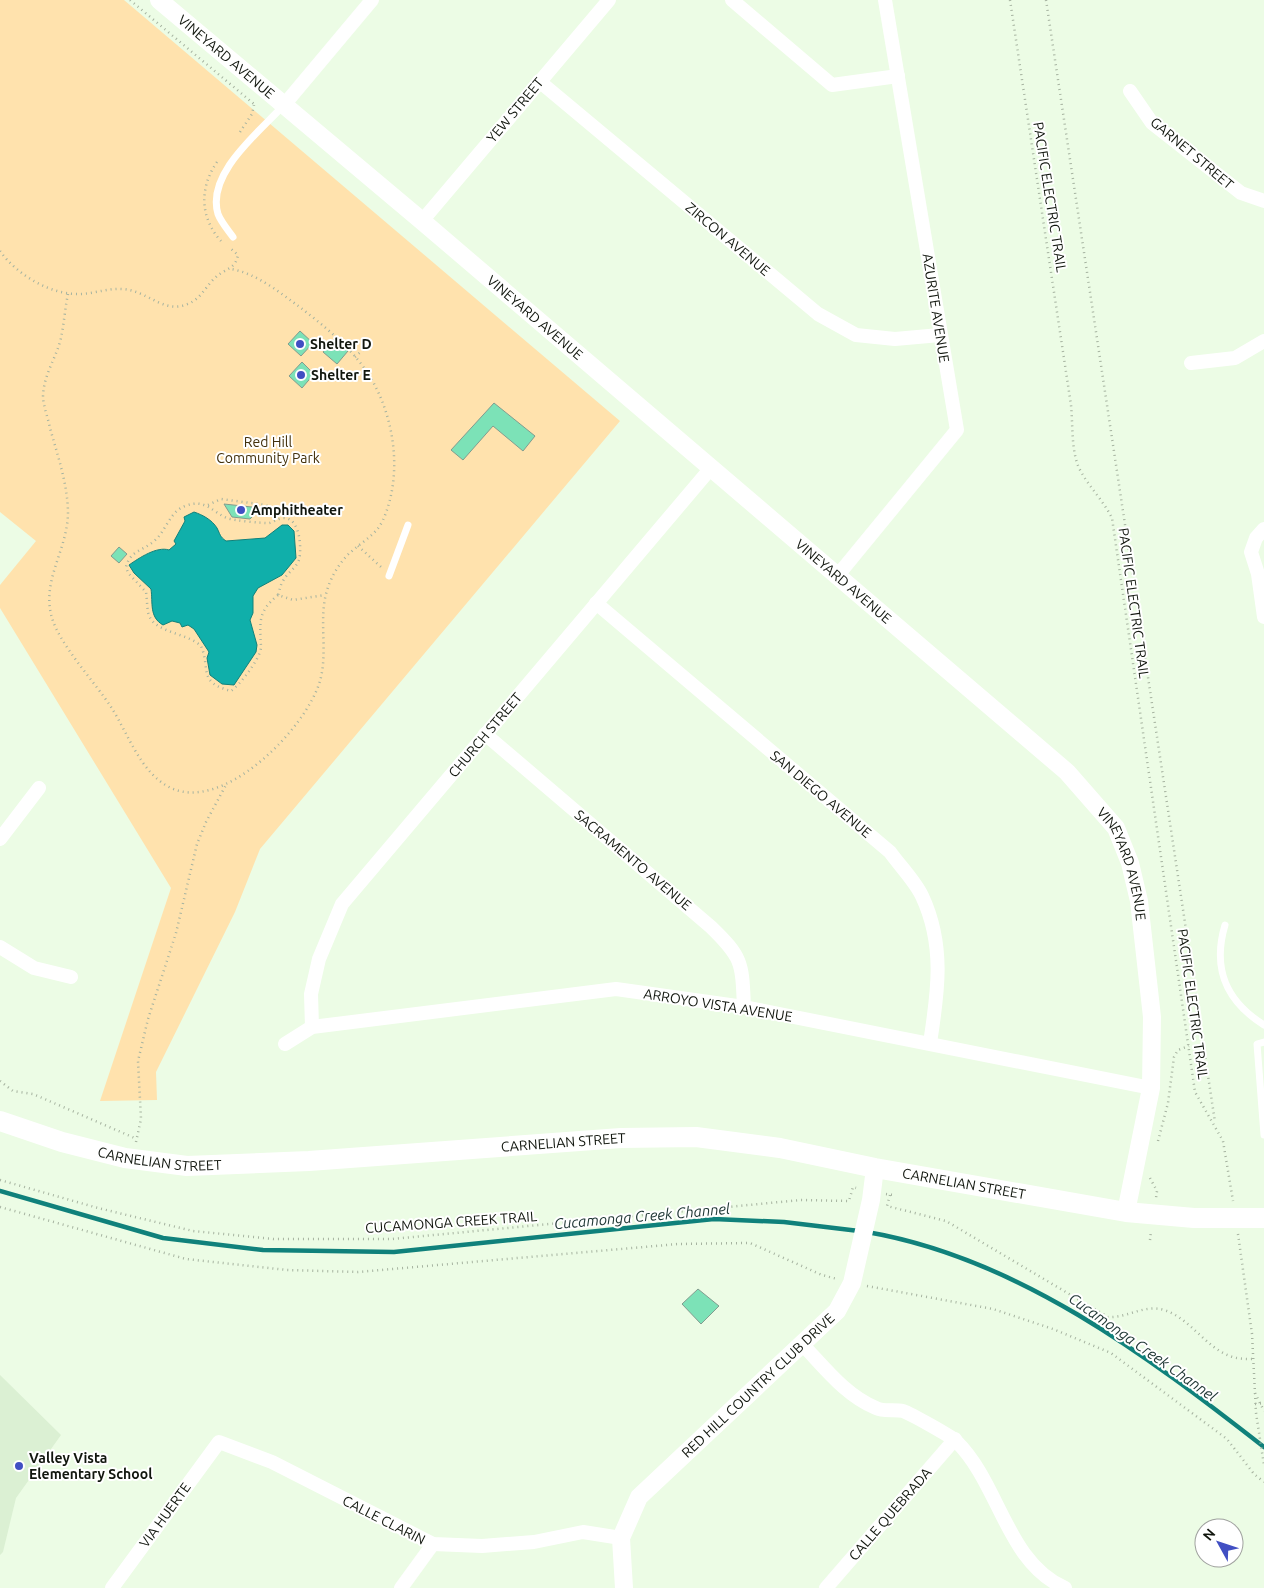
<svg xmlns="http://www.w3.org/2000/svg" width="1264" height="1588" viewBox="0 0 1264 1588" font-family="Ubuntu,sans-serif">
<rect width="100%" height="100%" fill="#ecfce5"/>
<polygon fill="#dbf0d3" points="0,1375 61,1435 16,1498 3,1552 0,1555"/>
<polygon fill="#ffe2ad" points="0,0 124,0 620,421 260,849 235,912 156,1072 157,1100 100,1101 171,888 0,608 0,585 36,541 0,512"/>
<path fill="#10afaa" stroke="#10817b" d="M194,512C203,515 212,520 217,528C220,534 220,537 226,541L265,538L282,525H288L294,531L296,558L282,575L258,588L253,596V613L250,620L257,645L256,652L234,685L222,684L210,675L207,658L209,652L194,629L188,625L182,627L180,623L172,621L163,625C149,617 153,603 151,589L134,573L129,565C139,558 157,546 169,550L176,544L174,541L185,521L184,517Z"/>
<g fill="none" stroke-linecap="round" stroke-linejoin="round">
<g stroke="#10817b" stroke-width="4.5">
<polyline points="0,1191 163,1238 263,1250 394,1252 714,1219 784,1222 859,1231"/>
<path d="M867,1232C1018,1258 1146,1355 1264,1447"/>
</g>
</g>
<g fill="#7ce2b7" stroke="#829c8f">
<polygon points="300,331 313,343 301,356 288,344"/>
<polygon points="334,339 348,351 337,364 323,352"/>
<polygon points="302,362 314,374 302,388 289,376"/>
<polygon points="494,403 535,436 523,451 493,426 463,460 451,450"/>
<polygon points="224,504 261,508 250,519 232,517"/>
<polygon points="119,547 127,554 119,563 111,556"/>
<polygon points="698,1289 719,1306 701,1324 682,1304"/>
</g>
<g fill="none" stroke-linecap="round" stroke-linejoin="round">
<g stroke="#a6b3a0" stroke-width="2.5" stroke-dasharray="1 4" stroke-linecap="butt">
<polyline points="130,0 254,104"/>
<path d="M1010,0L1071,405C1073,425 1071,450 1079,468C1088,486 1103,500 1112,518L1195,1092L1223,1141L1233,1201"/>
<polyline points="1046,0 1215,1122"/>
<polyline points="240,132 252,114 254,105"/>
<path d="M217,162C199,188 200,218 221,241"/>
<path d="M0,251C17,275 52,296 82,294C96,293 109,288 123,289C150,291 167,319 195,300C203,294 208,284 215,278C225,268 235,270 238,255L230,248"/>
<path d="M68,294C65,308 64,324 61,338C56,359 43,375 43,398C44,408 48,418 50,428C58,457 68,485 68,514C67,551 41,581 52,618C60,645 94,681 111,707C128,733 140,772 169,787C222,815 306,729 320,681C328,653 319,621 326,594C330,578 340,561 352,551C363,541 376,535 383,520C403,475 395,417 369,375C351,347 323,325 297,305C278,291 255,273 231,269"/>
<polyline points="355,357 373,341"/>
<polyline points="208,505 221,499 266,505 281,518"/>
<polyline points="358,546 381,567"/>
<path d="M278,595C257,612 260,623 261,647C261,658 239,686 231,691C197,682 211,669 201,646C186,632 152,633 148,612C147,606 147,599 146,592L128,573L126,567C130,551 142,551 153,542C166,532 169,512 185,506C205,498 212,512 227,518C235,521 261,523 269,523C274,522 278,518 284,518C300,518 302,548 299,560C296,568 287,573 283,581C280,585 280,590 278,595L293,600L325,595"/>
<polyline points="0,1081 13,1091 33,1094 137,1139"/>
<polyline points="1158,1141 1168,1103 1174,1057 1178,1050 1189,1046"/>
<polyline points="136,1142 141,1119 138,1061 148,1019 176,933 197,844 206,822 227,783"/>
<polyline points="1150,1178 1157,1191 1156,1198"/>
<polyline points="0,1180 98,1208 193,1231 273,1239 392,1239 801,1200 849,1201 853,1187 856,1188"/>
<polyline points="886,1194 893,1195"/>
<path d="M890,1195L887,1206L946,1221L1108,1317C1128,1318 1144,1304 1164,1310C1190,1318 1205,1347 1230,1356C1237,1359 1245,1359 1253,1359"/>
<polyline points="0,1207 186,1259 287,1270 358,1272 678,1244 750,1243 822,1275 837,1279"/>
<polyline points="1238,1234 1252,1334 1256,1413 1264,1465"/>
<polyline points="1150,1240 1151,1231"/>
<polyline points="867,1286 993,1309 1053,1329 1111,1353 1227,1439 1254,1474 1264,1482"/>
<polyline points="1255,1393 1264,1411"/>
<polyline points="1255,1404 1264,1403"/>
</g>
<g stroke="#fff" stroke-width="7">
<path d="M233,237C228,230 221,222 218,214C206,174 258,133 283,106"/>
<polyline points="389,576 408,525"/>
<path d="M1225,925C1212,969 1226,1001 1264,1025"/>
<polyline points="1264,1042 1257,1044 1264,1135"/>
</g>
<g stroke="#fff" stroke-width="14">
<polyline points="732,0 832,85 898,76"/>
<polyline points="539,81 818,314 856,335 895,339 940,335"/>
<polyline points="1130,91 1152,123 1241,193 1264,201"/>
<polyline points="284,105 372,0"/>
<polyline points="422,221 609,0"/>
<polyline points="1191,363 1235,358 1264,341"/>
<polyline points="1264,529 1256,538 1251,552 1258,574 1264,617"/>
<polyline points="838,575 957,430 885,0"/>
<path d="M596,603L890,852C900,866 915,881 922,896C945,945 938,992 930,1043"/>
<path d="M485,734L711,927C743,958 742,963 744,1007"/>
<polyline points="0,839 39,788"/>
<polyline points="0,947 34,968 71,977"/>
<polyline points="312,1027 311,994 319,959 342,904 711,468"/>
<polyline points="285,1044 312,1027 616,989 744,1007 1151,1088"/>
<path d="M802,1344C824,1367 846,1396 876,1408C884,1412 894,1409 903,1411C911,1414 949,1435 956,1441C1000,1484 1006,1562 1065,1588"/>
<polyline points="112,1588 219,1442 272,1462 433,1544 482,1546 534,1542 583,1532 621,1538"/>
<polyline points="401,1588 433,1544"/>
<polyline points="826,1588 955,1439"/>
</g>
<g stroke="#fff" stroke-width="18">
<path id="s1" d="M159,0L422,221L1067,772L1116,828L1130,863L1139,901L1152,1017L1151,1088L1126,1212"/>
<path id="s2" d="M624,1588L621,1538L639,1497L837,1311L852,1283L871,1200L875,1168"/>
</g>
<path stroke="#fff" stroke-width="20" id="s3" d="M0,1121L62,1142L125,1158L187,1166L309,1161L621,1138L696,1137L780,1148L875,1168L1126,1212L1194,1218H1264"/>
</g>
<g fill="#414fc3" stroke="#fff" stroke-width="2">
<circle cx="300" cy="344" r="5"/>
<circle cx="301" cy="375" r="5"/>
<circle cx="241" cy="510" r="5"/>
<circle cx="19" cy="1466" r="5"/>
</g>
<g text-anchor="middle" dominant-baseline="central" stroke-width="4" stroke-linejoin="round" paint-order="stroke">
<g font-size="14" fill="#11160e" stroke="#fff">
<text stroke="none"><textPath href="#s1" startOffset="88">VINEYARD AVENUE</textPath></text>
<text transform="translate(515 110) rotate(-50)">YEW STREET</text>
<text transform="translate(1192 153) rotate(40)">GARNET STREET</text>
<text transform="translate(1050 197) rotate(81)">PACIFIC ELECTRIC TRAIL</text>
<text transform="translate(728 239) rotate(40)">ZIRCON AVENUE</text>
<text transform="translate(936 308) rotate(81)">AZURITE AVENUE</text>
<text stroke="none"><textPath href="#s1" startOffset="492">VINEYARD AVENUE</textPath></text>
<text stroke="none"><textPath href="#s1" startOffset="898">VINEYARD AVENUE</textPath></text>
<text transform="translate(1134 603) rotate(82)">PACIFIC ELECTRIC TRAIL</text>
<text transform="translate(485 735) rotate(-50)">CHURCH STREET</text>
<text transform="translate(821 794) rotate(40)">SAN DIEGO AVENUE</text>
<text transform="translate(633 860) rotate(40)">SACRAMENTO AVENUE</text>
<text stroke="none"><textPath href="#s1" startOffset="1302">VINEYARD AVENUE</textPath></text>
<text transform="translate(1193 1004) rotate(82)">PACIFIC ELECTRIC TRAIL</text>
<text transform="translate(718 1005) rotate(9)">ARROYO VISTA AVENUE</text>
<text stroke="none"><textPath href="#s3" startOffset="570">CARNELIAN STREET</textPath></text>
<text stroke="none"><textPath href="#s3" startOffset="165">CARNELIAN STREET</textPath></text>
<text stroke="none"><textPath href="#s3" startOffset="975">CARNELIAN STREET</textPath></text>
<text transform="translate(451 1222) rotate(-4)">CUCAMONGA CREEK TRAIL</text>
<text stroke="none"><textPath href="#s2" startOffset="258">RED HILL COUNTRY CLUB DRIVE</textPath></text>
<text transform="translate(890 1514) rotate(-49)">CALLE QUEBRADA</text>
<text transform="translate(165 1515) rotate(-54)">VIA HUERTE</text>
<text transform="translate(384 1520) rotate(27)">CALLE CLARIN</text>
</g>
<g font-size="14" font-weight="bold" fill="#11160e" stroke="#fff" text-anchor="start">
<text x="310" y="344">Shelter D</text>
<text x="311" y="375">Shelter E</text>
<text x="251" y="510">Amphitheater</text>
<text x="29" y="1458">Valley Vista<tspan x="29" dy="16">Elementary School</tspan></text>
</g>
<g font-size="14" fill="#43310c" stroke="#fff">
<text x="268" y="442">Red Hill<tspan x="268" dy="16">Community Park</tspan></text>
</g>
<g font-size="15" font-style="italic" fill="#213836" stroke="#fff">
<text transform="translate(642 1216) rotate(-5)">Cucamonga Creek Channel</text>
<text transform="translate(1143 1347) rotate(35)">Cucamonga Creek Channel</text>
</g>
</g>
<g transform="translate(1219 1543) rotate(310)"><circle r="24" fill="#ffffff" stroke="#a0a29f"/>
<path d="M0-4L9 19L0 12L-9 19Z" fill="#414fc3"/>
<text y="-8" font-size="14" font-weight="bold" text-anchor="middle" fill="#11160e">N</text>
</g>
</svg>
